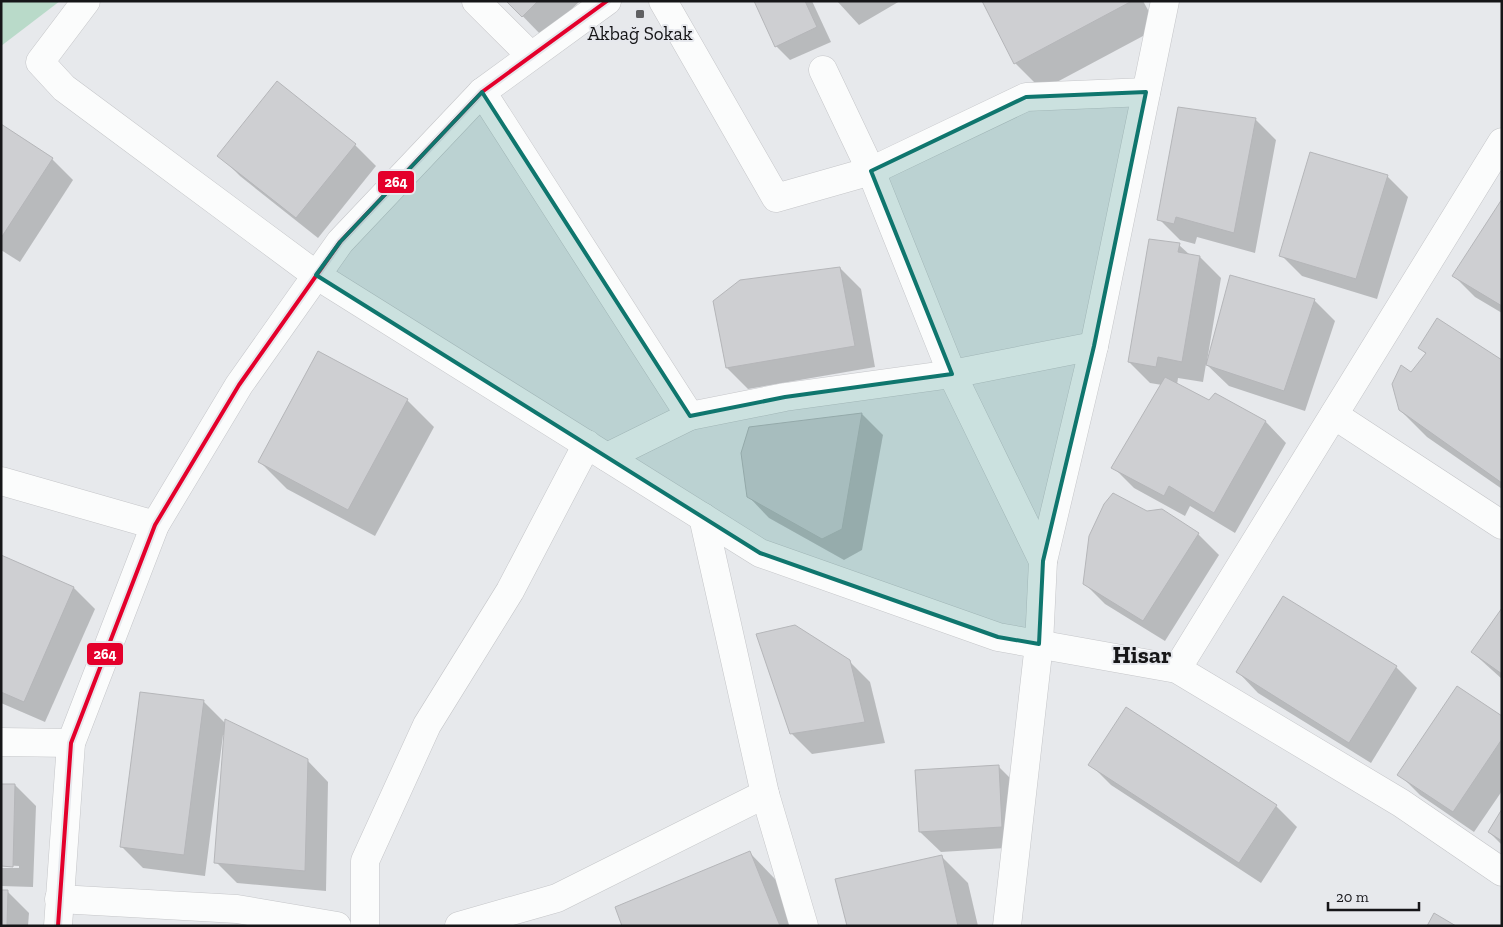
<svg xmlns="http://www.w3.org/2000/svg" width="1503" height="927" viewBox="0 0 1503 927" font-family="'Zilla Slab',serif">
<rect width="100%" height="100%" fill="#e7e9ec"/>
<polygon fill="#b9dac9" points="1,1 60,1 1,46"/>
<g fill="#0003">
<polygon points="508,1 580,1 543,37"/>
<polygon points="756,1 812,1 831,42 790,60 776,46"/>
<polygon points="837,1 900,1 859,25"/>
<polygon points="983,1 1143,1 1158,28 1042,90 1015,63"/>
<polygon points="277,83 355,145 376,166 318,238 240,176 219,155"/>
<polygon points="1255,119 1276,140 1255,253 1197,237 1195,244 1180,240 1159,219"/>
<polygon points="1,126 52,159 73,180 20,262 1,250"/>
<polygon points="1387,176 1408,197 1377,299 1302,276 1281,255"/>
<polygon points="1502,202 1502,313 1475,297 1454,276"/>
<polygon points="1179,245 1190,255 1200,257 1221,278 1207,361 1314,300 1335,321 1305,411 1229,386 1206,364 1203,382 1178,378 1177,385 1210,402 1215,395 1266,422 1286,443 1235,533 1190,506 1185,516 1134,488 1113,467 1162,385 1150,383 1129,362"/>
<polygon points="840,268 861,289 875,367 748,389 727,368"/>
<polygon points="1420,348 1502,362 1502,489 1427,437 1400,410 1411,374 1426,354"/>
<polygon points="407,400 434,427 375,536 287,489 260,462"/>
<polygon points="862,414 883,435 862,550 844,560 769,518 748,496"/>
<polygon points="1146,512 1198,534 1219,555 1165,641 1105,604 1084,583"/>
<polygon points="1,557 74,588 95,609 45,722 1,703"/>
<polygon points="1502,610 1502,679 1472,652"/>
<polygon points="849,661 870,682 885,743 812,754 791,733"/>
<polygon points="1396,667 1417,688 1371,763 1258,693 1238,672"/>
<polygon points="203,701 226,724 307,760 328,782 326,891 237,883 216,862 225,735 223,735 205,876 143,868 122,847"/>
<polygon points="1502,718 1502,791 1474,832 1420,795 1399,774"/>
<polygon points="1090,764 1276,806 1297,827 1261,883 1111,785"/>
<polygon points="998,766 1019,787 1022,847 941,852 920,832"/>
<polygon points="15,785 36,806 33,887 1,886 1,868 19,868 19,866 1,865"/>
<polygon points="1502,812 1502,845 1489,832"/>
<polygon points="750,853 776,880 795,926 623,926"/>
<polygon points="941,856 968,883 978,926 849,926"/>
<polygon points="8,892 29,913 28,926 1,926"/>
</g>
<g fill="#cecfd2" stroke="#b5b6b9">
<polygon points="506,1 538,1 522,17"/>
<polygon points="754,1 805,1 817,27 775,47"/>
<polygon points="982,1 1132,1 1014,64"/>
<polygon points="277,81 356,144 296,218 217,156"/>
<polygon points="1178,107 1256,118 1234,233 1176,217 1174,224 1157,220"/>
<polygon points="1,124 53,158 1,238"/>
<polygon points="1310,152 1388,175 1356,279 1279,256"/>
<polygon points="1502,199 1502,306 1452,276"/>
<polygon points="1149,239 1180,243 1178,252 1200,256 1182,362 1158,357 1156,367 1128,362"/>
<polygon points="840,267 855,346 726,368 713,301 740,280"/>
<polygon points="1230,275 1315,299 1284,391 1206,365"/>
<polygon points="1437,318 1502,360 1502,483 1399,410 1392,384 1401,365 1411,372 1426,353 1418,348"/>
<polygon points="318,351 408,399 348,510 258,462"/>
<polygon points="1165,377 1209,400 1215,393 1266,421 1214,513 1169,486 1164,496 1111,468"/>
<polygon points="862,413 842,529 822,539 747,497 741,453 749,427"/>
<polygon points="1113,493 1147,511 1162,509 1199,533 1143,621 1083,584 1089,536 1104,504"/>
<polygon points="1,555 74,587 24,702 1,692"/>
<polygon points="1283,596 1397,666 1349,743 1236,672"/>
<polygon points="1502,608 1502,674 1471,652"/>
<polygon points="795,625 850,660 865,722 790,734 756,634"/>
<polygon points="1457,686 1502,716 1502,739 1453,812 1397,775"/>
<polygon points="140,692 204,700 184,855 120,847"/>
<polygon points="1126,707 1277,805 1239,863 1088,765"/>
<polygon points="225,719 308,759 305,871 214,863"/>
<polygon points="999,765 1002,827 919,832 915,770"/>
<polygon points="1,784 15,784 13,867 1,866"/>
<polygon points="1502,809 1502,841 1488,832"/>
<polygon points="750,851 780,926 622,926 615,907"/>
<polygon points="942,855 958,926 847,926 835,879"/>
<polygon points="1,890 8,890 7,926 1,926"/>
<polygon points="1434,913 1456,926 1427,926"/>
</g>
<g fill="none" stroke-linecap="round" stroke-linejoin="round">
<g stroke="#c5c6c9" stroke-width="29">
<g id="street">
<polyline points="86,1 40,62 64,88 316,275"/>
<polyline points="476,1 530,55"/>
<polyline points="663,1 776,198 871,171 1026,97 1146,92"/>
<polyline points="823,70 871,171 952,374 1043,561 1039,644 1007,926"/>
<polyline points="482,92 690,416"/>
<polyline points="1334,415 1502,525"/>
<polyline points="607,457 690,416 785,397 952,374 1094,346"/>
<polyline points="1,481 155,525"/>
<polyline points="703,517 765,794 804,926"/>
<polyline points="1043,561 1094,346 1165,1"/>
<polyline points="1177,669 1502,142"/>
<polyline points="1,742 71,743"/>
<polyline points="59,899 237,909 337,926"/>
<polyline points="365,926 365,861 427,725 510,591 587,444"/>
<polyline points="459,926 557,898 765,794"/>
</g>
</g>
<g stroke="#c5c6c9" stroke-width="29">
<g id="secondary">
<polyline points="316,275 760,553 998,637 1177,669 1401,803 1502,872"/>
<polyline points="58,926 71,743 155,525 239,385 340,242 482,92 607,1"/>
</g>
</g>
<use href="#street" stroke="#fbfcfc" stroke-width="28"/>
<use href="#secondary" stroke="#fbfcfc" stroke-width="28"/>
<g stroke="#e6e8ed" stroke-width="8">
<polyline id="bus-1" points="58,926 71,743 155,525 239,385 340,242 482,92 607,1"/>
</g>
<use href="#bus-1" stroke="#e4002b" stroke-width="4"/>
</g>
<path fill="#0f766e" fill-opacity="0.2" stroke="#0f766e" stroke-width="4" stroke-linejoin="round" d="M482,92L690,416L785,397L952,374L871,171L1026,97L1146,92L1094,346L1043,561L1039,644L998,637L760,553L316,275L340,242Z"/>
<rect fill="#5f6062" stroke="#e6e8ed" stroke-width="2" x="635" y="9" width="10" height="10" rx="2.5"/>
<g text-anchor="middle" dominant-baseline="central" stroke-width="4" stroke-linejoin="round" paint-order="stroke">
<g font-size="19" fill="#161618" stroke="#e6e8ed">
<text x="640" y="33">Akbağ Sokak</text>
</g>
<g font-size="24" font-weight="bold" fill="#161618" stroke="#e6e8ed">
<text x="1142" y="654">Hisar</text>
</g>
</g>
<g stroke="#e6e8ed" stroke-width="2">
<rect x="377" y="170" width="38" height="24" rx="5" fill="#e4002b"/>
<rect x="86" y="642" width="38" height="24" rx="5" fill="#e4002b"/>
</g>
<g font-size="14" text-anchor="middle" font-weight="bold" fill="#fff">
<text x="396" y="187">264</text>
<text x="105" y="659">264</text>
</g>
<rect width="1503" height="927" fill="none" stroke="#161618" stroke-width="5"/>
<path d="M1328 902v8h91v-8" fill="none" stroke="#161618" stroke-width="2.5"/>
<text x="1336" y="902" font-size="15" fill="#161618" stroke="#e6e8ed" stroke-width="4" paint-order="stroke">20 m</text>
</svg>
